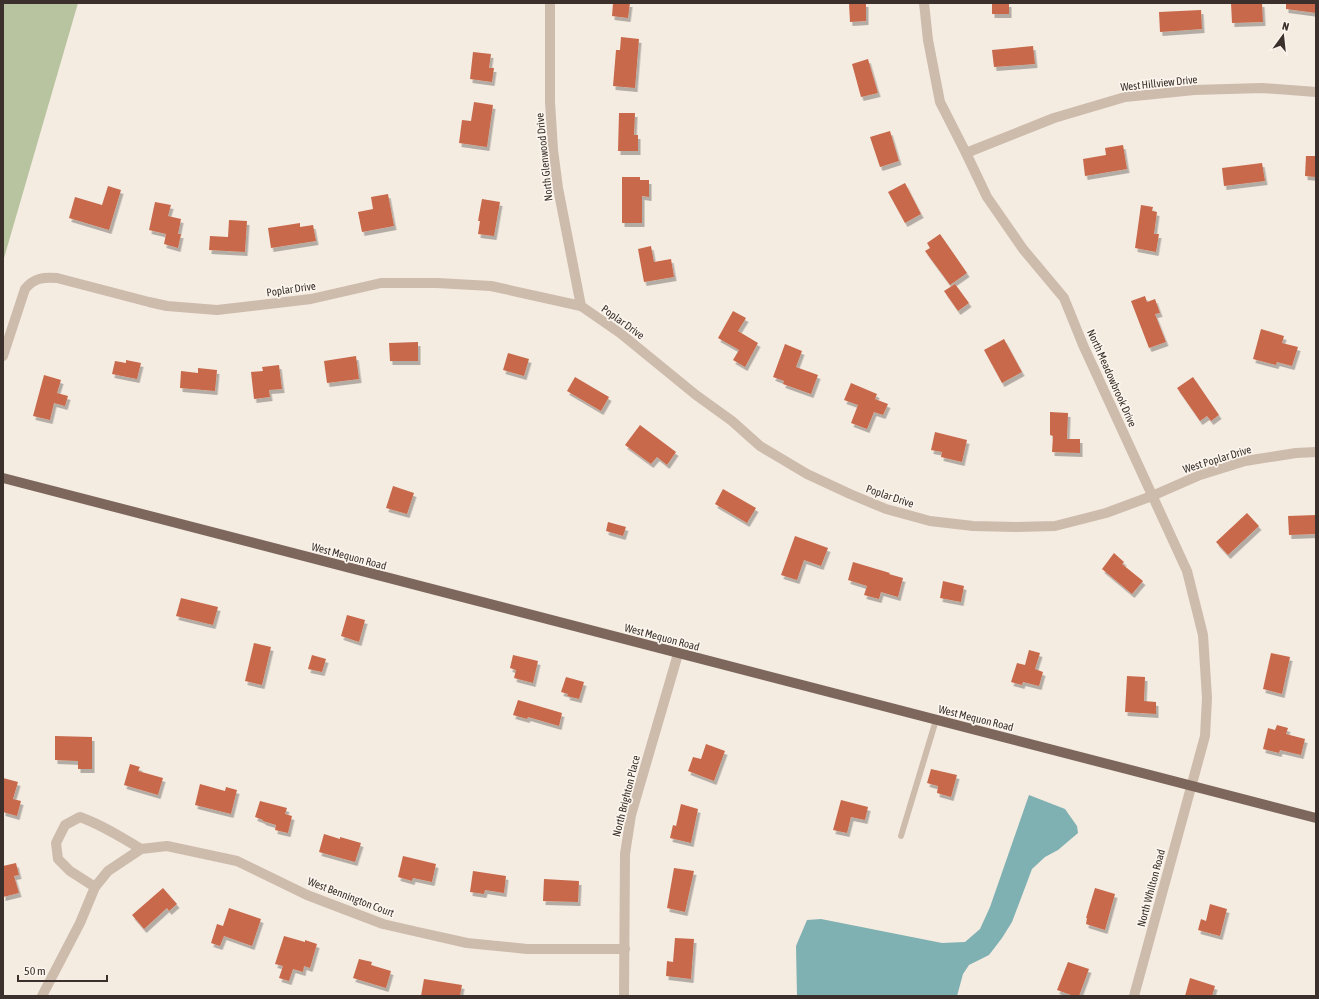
<svg xmlns="http://www.w3.org/2000/svg" width="1319" height="999" viewBox="0 0 1319 999" font-family="'Asap Condensed',sans-serif">
<defs>
<filter id="shadow"><feDropShadow dx="2.5" dy="4" stdDeviation="0" flood-color="#0004"/></filter>
</defs>
<rect width="100%" height="100%" fill="#f4ebe1"/>
<polygon fill="#b8c4a0" points="3,3 78,3 4,258 3,258"/>
<polygon fill="#7fb0b2" points="1029,795 1065,809 1077,826 1078,833 1058,850 1045,857 1032,869 1012,922 1002,938 989,955 969,965 963,974 957,996 797,996 796,946 807,920 821,919 942,943 965,942 980,929 990,907"/>
<g fill="#c8694b" filter="url(#shadow)">
<polygon points="613,3 630,3 628,18 612,16"/>
<polygon points="849,3 866,3 866,21 850,22"/>
<rect x="992" y="3" width="17" height="11"/>
<polygon points="1231,3 1262,3 1263,22 1232,23"/>
<polygon points="1286,3 1316,3 1316,13 1286,9"/>
<polygon points="1201,10 1202,29 1160,32 1159,12"/>
<polygon points="621,37 639,39 635,88 613,86 616,50 620,50"/>
<polygon points="1033,46 1035,64 994,67 992,50"/>
<polygon points="473,52 491,54 489,68 494,68 492,82 470,79"/>
<polygon points="868,59 878,93 861,97 852,64"/>
<polygon points="474,102 493,105 487,147 459,143 462,120 471,121"/>
<polygon points="619,113 635,113 634,135 638,135 638,151 618,151"/>
<polygon points="890,131 899,161 880,167 870,137"/>
<polygon points="1123,145 1127,169 1085,176 1083,159 1106,155 1105,148"/>
<polygon points="1306,156 1316,156 1316,177 1305,176"/>
<polygon points="1262,163 1265,181 1224,186 1222,168"/>
<polygon points="622,177 640,177 640,180 649,180 649,197 642,196 642,223 622,223"/>
<polygon points="905,183 921,214 905,223 888,192"/>
<polygon points="108,186 121,190 109,230 69,218 75,197 102,205"/>
<polygon points="388,194 394,226 362,232 358,212 373,209 371,197"/>
<polygon points="482,199 500,202 494,236 478,234 480,221 478,221"/>
<polygon points="155,202 171,205 168,216 181,219 178,234 181,234 178,248 164,244 166,234 149,230"/>
<polygon points="1141,205 1153,207 1152,211 1157,212 1154,234 1159,234 1156,252 1135,248"/>
<polygon points="229,220 247,221 245,252 209,250 210,236 228,237"/>
<polygon points="300,223 300,227 313,225 316,241 271,248 268,228"/>
<polygon points="940,234 967,273 950,285 925,251 930,248 927,243"/>
<polygon points="651,246 654,262 671,259 674,277 644,282 638,249"/>
<polygon points="955,284 969,303 958,311 944,291"/>
<polygon points="1145,296 1147,302 1155,299 1160,313 1155,314 1166,342 1149,348 1131,301"/>
<polygon points="733,311 746,318 738,331 758,343 745,367 733,360 739,350 718,338"/>
<polygon points="1261,329 1284,336 1282,343 1298,347 1292,366 1277,362 1276,365 1253,359"/>
<polygon points="1004,339 1022,372 1002,383 984,350"/>
<polygon points="418,342 418,361 390,361 389,343"/>
<polygon points="785,344 802,351 796,367 818,375 811,394 783,384 784,381 773,377"/>
<polygon points="508,353 529,359 524,376 503,370"/>
<polygon points="356,356 359,379 327,383 324,361"/>
<polygon points="126,360 141,363 137,379 112,374 115,361 126,363"/>
<polygon points="279,365 282,389 269,390 270,397 254,399 251,372 263,371 262,367"/>
<polygon points="198,368 217,370 215,391 180,388 181,371 198,373"/>
<polygon points="44,375 61,380 57,393 68,396 65,406 54,403 50,420 33,416"/>
<polygon points="575,377 609,397 601,411 567,391"/>
<polygon points="1193,377 1219,415 1211,421 1207,416 1200,421 1177,388"/>
<polygon points="851,383 877,394 875,399 888,404 883,415 874,412 867,429 851,423 858,405 844,400"/>
<polygon points="1050,412 1068,413 1067,439 1080,439 1080,453 1052,452 1053,436 1050,435"/>
<polygon points="640,425 676,452 667,465 657,457 651,464 625,445"/>
<polygon points="935,432 967,440 962,462 941,457 942,452 931,450"/>
<polygon points="393,486 414,493 407,514 386,508"/>
<polygon points="723,489 756,508 747,523 715,504"/>
<polygon points="1247,513 1259,526 1228,555 1216,542"/>
<polygon points="1316,515 1316,534 1289,535 1288,516"/>
<polygon points="608,522 626,527 623,536 606,531"/>
<polygon points="795,536 828,548 821,566 804,560 797,580 781,575"/>
<polygon points="1114,553 1124,562 1122,564 1143,581 1132,594 1102,569"/>
<polygon points="853,562 890,573 889,574 903,578 898,597 881,592 879,599 864,595 867,586 848,580"/>
<polygon points="943,581 964,586 961,602 940,598"/>
<polygon points="181,598 218,607 213,625 176,616"/>
<polygon points="347,615 365,620 359,642 341,636"/>
<polygon points="254,643 271,647 262,685 245,681"/>
<polygon points="1029,650 1040,653 1035,669 1043,672 1039,686 1023,682 1022,685 1011,682 1017,663 1025,665"/>
<polygon points="1271,653 1290,657 1282,694 1263,689"/>
<polygon points="312,655 326,659 322,672 308,669"/>
<polygon points="513,655 538,661 533,683 514,678 516,670 510,668"/>
<polygon points="1127,676 1145,677 1144,701 1156,702 1156,714 1125,712"/>
<polygon points="566,677 584,682 579,699 567,696 568,694 561,692"/>
<polygon points="518,700 562,713 559,726 528,717 527,719 513,715"/>
<polygon points="1277,725 1288,728 1286,734 1305,739 1301,755 1280,750 1279,753 1263,749 1268,728 1275,730"/>
<polygon points="55,736 92,737 92,769 78,769 78,761 55,760"/>
<polygon points="706,744 725,751 714,781 688,771 693,757 701,759"/>
<polygon points="130,764 140,767 138,771 163,778 158,795 124,785"/>
<polygon points="931,769 957,775 951,797 937,793 938,786 927,783"/>
<polygon points="3,778 18,782 13,799 21,801 17,816 3,812"/>
<polygon points="200,784 225,791 226,787 237,790 231,814 195,805"/>
<polygon points="841,800 868,807 865,820 851,817 847,833 833,830"/>
<polygon points="260,801 287,808 285,814 292,816 288,833 275,830 276,825 263,821 263,820 255,817"/>
<polygon points="681,804 698,809 691,843 670,838 673,825 676,826"/>
<polygon points="324,834 340,839 340,837 361,843 355,862 319,852"/>
<polygon points="403,856 436,864 432,882 413,878 412,881 398,877"/>
<polygon points="16,863 19,875 14,876 19,893 3,897 3,866"/>
<polygon points="674,868 694,871 685,912 667,908"/>
<polygon points="473,871 506,876 504,893 485,890 484,894 470,892"/>
<polygon points="544,879 579,881 578,902 543,901"/>
<polygon points="163,888 177,904 169,911 167,908 144,929 132,915"/>
<polygon points="1095,888 1115,894 1105,930 1086,924 1087,918 1086,918"/>
<polygon points="1210,904 1227,909 1220,936 1198,930 1201,919 1206,921"/>
<polygon points="229,908 261,919 252,946 224,936 220,946 211,943 217,924 223,926"/>
<polygon points="284,936 305,942 305,940 317,944 310,968 304,966 303,972 293,969 289,981 279,978 283,966 275,964"/>
<polygon points="675,938 694,939 691,979 666,976 667,961 673,962"/>
<polygon points="359,959 372,962 371,965 391,971 386,988 353,978"/>
<polygon points="1068,962 1089,969 1079,996 1074,996 1057,990"/>
<polygon points="1190,978 1215,986 1212,996 1185,996"/>
<polygon points="424,979 462,985 460,996 421,996"/>
</g>
<g fill="none" stroke-linecap="round" stroke-linejoin="round">
<polyline stroke="#cdbbac" stroke-width="6" points="901,836 936,720"/>
<g stroke="#cdbbac" stroke-width="10">
<polyline points="550,3 550,102 553,150 558,188 581,306"/>
<polyline points="924,3 928,40 940,102 966,153 987,197 1023,249 1064,298 1083,345 1187,571 1203,635 1207,698 1205,736 1134,996"/>
<polyline points="966,153 1054,118 1125,97 1194,90 1262,88 1316,92"/>
<path d="M3,356L25,289C34,278 43,277 57,278L149,302L167,306L217,310L311,299L381,283H437L491,286L581,306L620,333L696,395L732,421L760,446L807,474L850,494L886,509L930,521L973,526L1016,527L1055,526L1106,513L1152,496L1200,475L1245,461L1296,453L1316,452"/>
<path d="M95,887L70,871L58,859L56,843L65,825L80,817C102,825 121,837 141,849"/>
<polyline points="42,996 80,923 95,887 108,871 141,849 167,846 237,861 307,895 383,924 418,932 467,943 527,949 625,949"/>
<polyline points="624,996 625,854 631,815 678,654"/>
</g>
<polyline stroke="#7d675c" stroke-width="10" points="3,478 1316,818"/>
</g>
<g text-anchor="middle" dominant-baseline="central" stroke-width="3.5" stroke-linejoin="round" paint-order="stroke">
<g font-size="11" fill="#3b302b" stroke="#fbf5ee">
<text transform="translate(1159 83) rotate(-6)">West Hillview Drive</text>
<text transform="translate(544 157) rotate(-96)">North Glenwood Drive</text>
<text transform="translate(291 289) rotate(-8)">Poplar Drive</text>
<text transform="translate(623 322) rotate(36)">Poplar Drive</text>
<text transform="translate(1112 378) rotate(66)">North Meadowbrook Drive</text>
<text transform="translate(1217 459) rotate(-17)">West Poplar Drive</text>
<text transform="translate(890 496) rotate(19)">Poplar Drive</text>
<text transform="translate(349 556) rotate(15)">West Mequon Road</text>
<text transform="translate(662 637) rotate(15)">West Mequon Road</text>
<text transform="translate(976 718) rotate(14)">West Mequon Road</text>
<text transform="translate(626 796) rotate(-76)">North Brighton Place</text>
<text transform="translate(1151 888) rotate(-75)">North Whilton Road</text>
<text transform="translate(351 897) rotate(21)">West Bennington Court</text>
</g>
</g>
<rect width="1319" height="999" fill="none" stroke="#3b302b" stroke-width="8"/>
<g transform="translate(1283 36) rotate(15)" stroke="#fbf5ee" stroke-width="3" paint-order="stroke">
<path d="M0-3L7 15L0 10L-7 15Z" fill="#3b302b"/>
<text y="-6" font-size="11" font-weight="bold" text-anchor="middle" fill="#3b302b">N</text>
</g>
<path d="M18 975v6h89v-6" fill="none" stroke="#3b302b" stroke-width="2"/>
<text x="24" y="975" font-size="12" fill="#3b302b" stroke="#fbf5ee" stroke-width="3" paint-order="stroke">50 m</text>
</svg>
